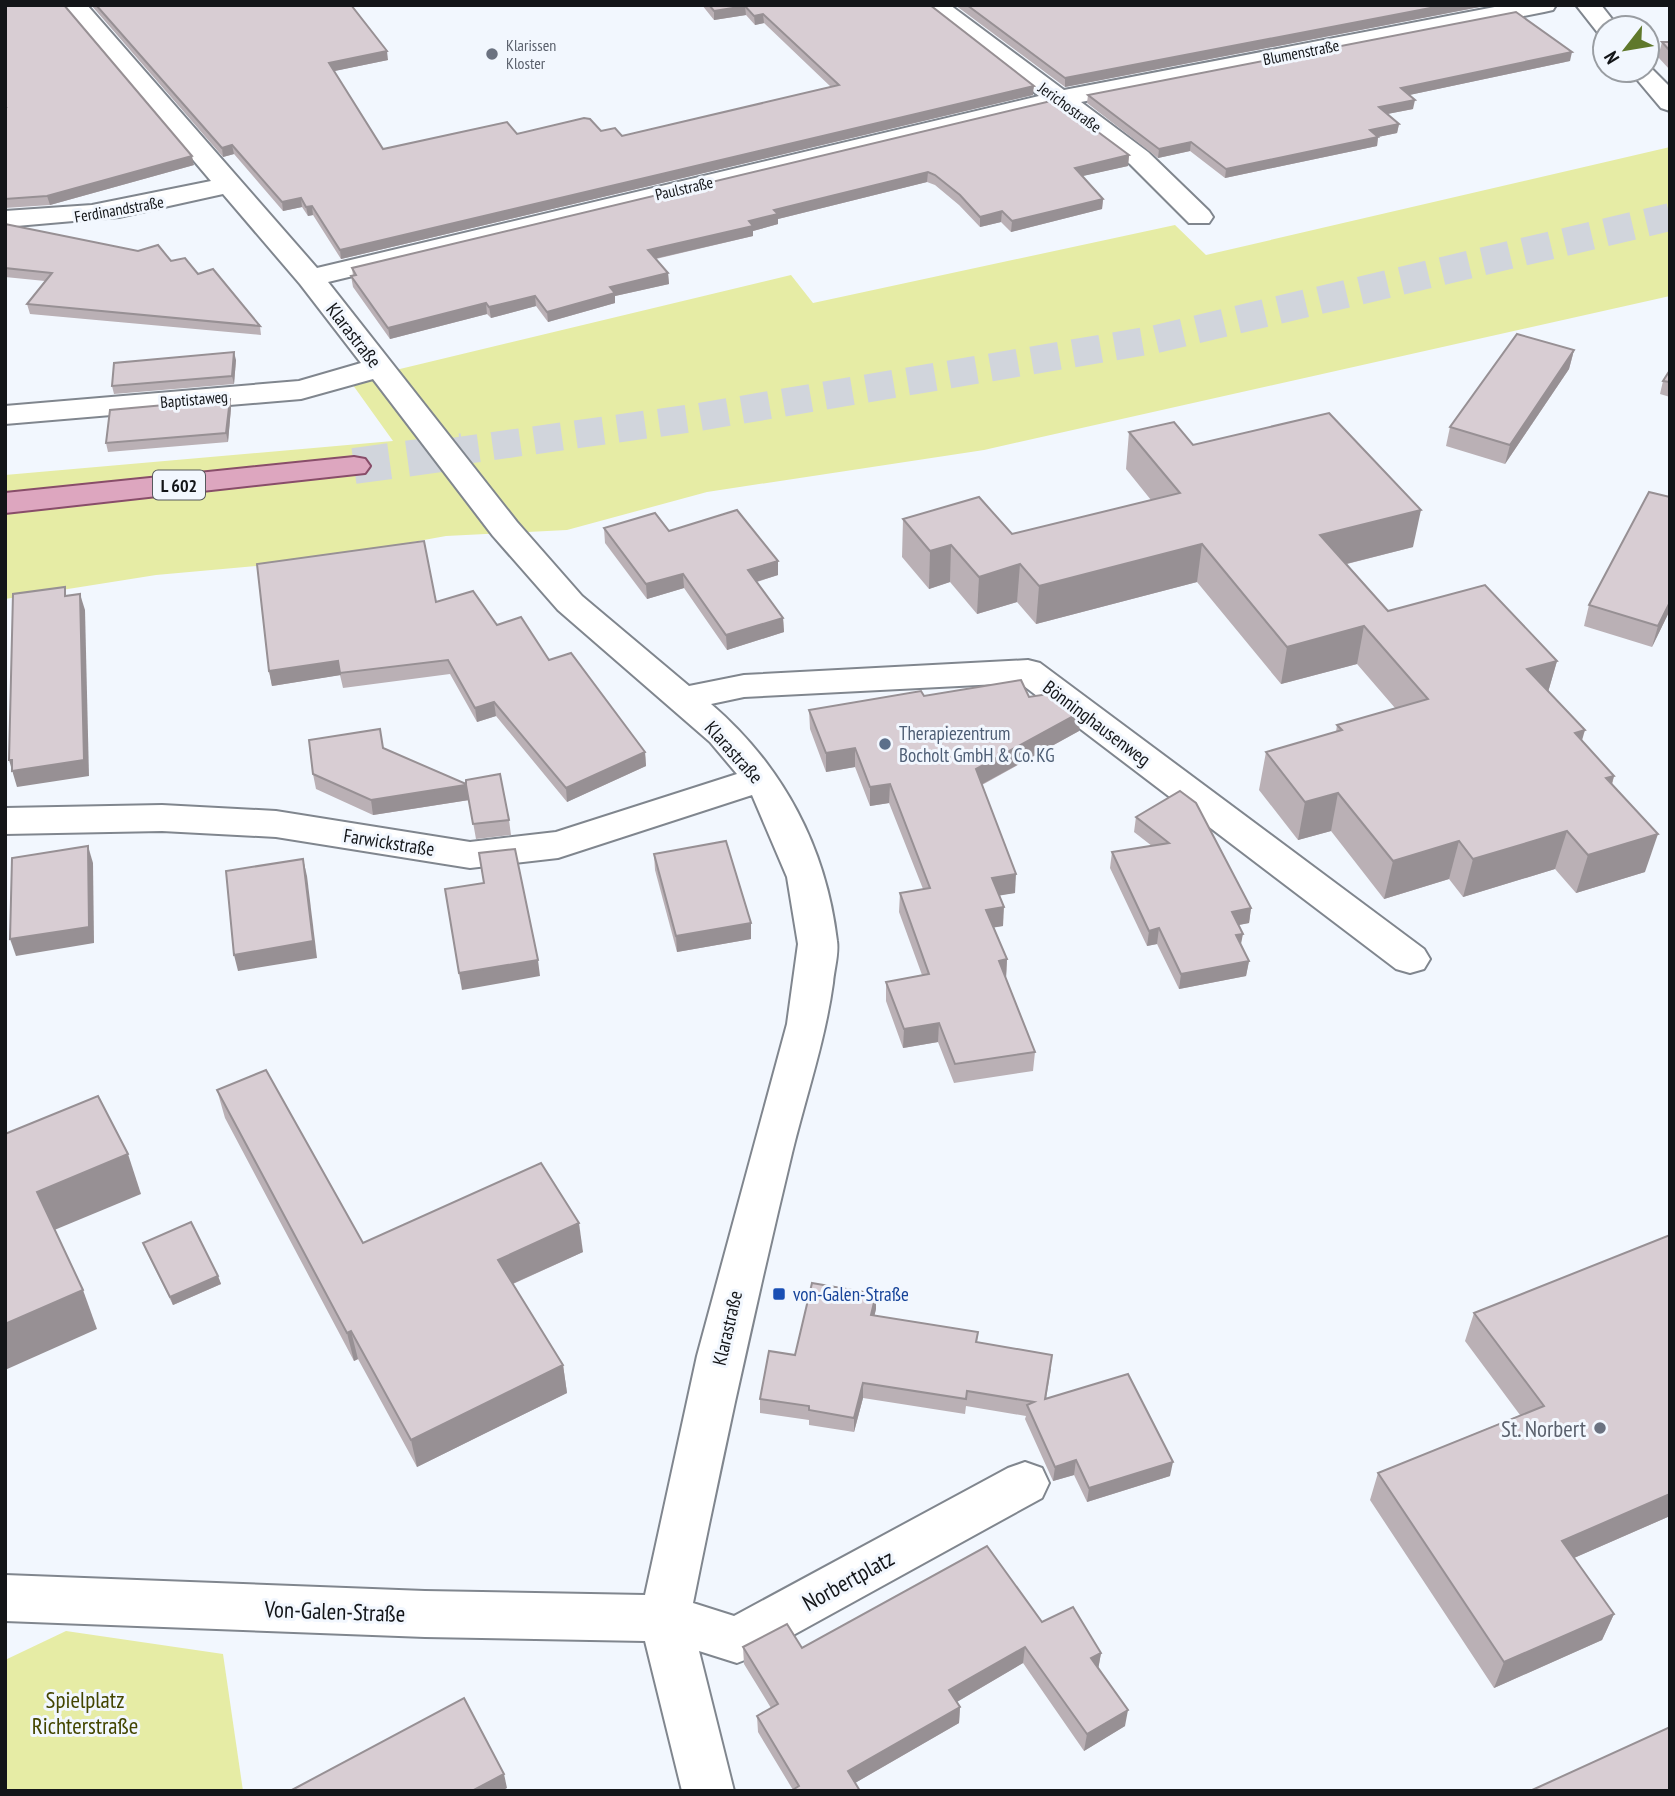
<svg xmlns="http://www.w3.org/2000/svg" width="1675" height="1796" viewBox="0 0 1675 1796" font-family="'PT Sans Narrow',sans-serif">
<rect width="100%" height="100%" fill="#f2f7fe"/>
<g fill="#e6eca5">
<polygon points="1670,147 1670,296 984,450 707,492 567,530 446,536 302,562 156,575 5,599 5,475 393,441 350,381 791,275 813,303 1175,225 1206,255"/>
<polygon points="66,1631 223,1654 243,1791 5,1791 5,1660"/>
</g>
<g fill="none" stroke-linecap="round" stroke-linejoin="round">
<polyline stroke="#d1d5dc" stroke-width="28" stroke-dasharray="28 14" stroke-linecap="butt" points="451,452 693,418 1152,340 1670,217"/>
<polyline stroke="#d1d5dc" stroke-width="36" stroke-dasharray="36 18" stroke-linecap="butt" points="354,466 463,451"/>
<g stroke="#80868e" stroke-width="4">
<g id="street">
<path d="M62,5H87L317,268L1039,96L922,5H950L1064,90L1505,5H1556L1553,10L1544,12L1081,102L1148,152L1209,211L1213,217L1209,223H1189L1130,164L1055,107L328,282L517,522L582,596L689,686L744,675L1028,660L1040,663L1424,949L1430,959L1424,969L1410,973L1396,969L1020,683L744,697L711,704C783,766 826,847 837,941C839,954 834,970 833,983C825,1041 806,1096 792,1153C756,1303 723,1453 693,1603L734,1616L1008,1468L1025,1462L1042,1468L1049,1483L1042,1498L755,1656L737,1663L699,1651L734,1791H682L645,1641L425,1637L5,1621V1575L425,1591L645,1595L697,1356L787,1024L798,944L787,877L752,795L558,858L470,868L276,837L162,831L5,834V808L162,805L276,811L470,842L556,832L737,774L710,742L558,610L493,536L373,379L301,399L5,424V406L299,381L361,363L300,284L223,194L119,217L5,227V211L92,205L211,181Z"/>
<polygon points="1576,5 1601,5 1619,28 1605,28 1605,35 1598,33"/>
<polygon points="1647,64 1670,87 1670,111 1661,108 1629,70 1647,70"/>
</g>
</g>
<g stroke="#884d69" stroke-width="4">
<polygon id="primary" points="354,457 365,459 370,466 365,473 5,513 5,493"/>
</g>
<use href="#street" fill="#fff" fill-rule="evenodd"/>
<use href="#primary" fill="#dda6bf" fill-rule="evenodd"/>
</g>
<g fill="#bab0b5">
<polygon points="5,5 194,165 50,205 5,208"/>
<polygon points="91,5 351,5 388,60 334,71 383,149 517,134 601,131 622,136 831,87 764,23 755,25 746,15 714,20 702,5 930,5 1033,95 341,259 313,215 308,216 302,207 283,211 234,154 223,157"/>
<polygon points="955,5 1490,5 1065,87"/>
<polygon points="1662,42 1670,42 1670,70 1658,57"/>
<polygon points="1570,61 1409,95 1413,109 1387,114 1399,124 1397,133 1378,137 1377,146 1225,178 1190,151 1158,158 1087,103 1088,95"/>
<polygon points="1055,100 1129,155 1128,166 1082,176 1103,199 1102,209 1011,232 1001,222 980,227 959,205 935,185 927,182 778,219 778,224 753,231 753,236 656,259 668,273 669,284 615,296 615,303 548,322 536,306 491,318 487,314 390,339 353,287 351,276 353,276 352,268"/>
<polygon points="5,224 171,261 198,274 260,326 261,335 30,314 27,304 45,281 5,277"/>
<polygon points="1574,350 1569,369 1505,464 1446,446 1450,427"/>
<polygon points="236,360 234,384 114,394 112,386"/>
<polygon points="1670,370 1670,397 1660,394 1663,381"/>
<polygon points="230,399 231,408 228,442 108,452 106,443"/>
<polygon points="1129,432 1193,445 1413,547 1347,564 1388,611 1557,661 1548,692 1582,741 1614,776 1612,785 1645,872 1576,893 1555,869 1463,897 1449,879 1384,899 1331,831 1298,840 1259,790 1266,752 1336,732 1337,725 1395,708 1357,664 1281,684 1197,582 1036,624 1017,602 977,614 950,582 929,589 902,557 903,519 1012,534 1151,500 1126,469"/>
<polygon points="604,528 669,531 778,561 778,575 757,582 783,618 784,632 727,650 684,588 647,599 605,543"/>
<polygon points="1589,605 1670,610 1652,647 1584,626"/>
<polygon points="497,625 549,660 645,752 646,766 567,802 496,716 477,722 450,674 343,688 340,675 272,686 269,671"/>
<polygon points="924,696 1029,697 1079,731 982,785 1015,893 999,895 1003,926 993,927 1007,959 1006,978 1035,1052 1033,1071 954,1083 938,1042 903,1048 886,1001 886,982 922,975 899,912 900,893 923,889 889,803 870,806 855,767 826,772 810,729 809,710"/>
<polygon points="383,749 466,784 509,820 511,835 476,839 469,800 373,815 316,789 313,774"/>
<polygon points="1136,817 1251,908 1249,923 1238,925 1241,945 1249,961 1246,976 1179,989 1157,944 1147,946 1110,868 1112,852 1152,846 1134,832"/>
<polygon points="654,854 751,923 751,939 677,952 655,870"/>
<polygon points="217,1090 363,1243 583,1252 513,1284 563,1365 567,1393 417,1467 358,1359 354,1361 225,1118"/>
<polygon points="1670,1235 1670,1516 1574,1558 1614,1614 1602,1640 1494,1688 1370,1500 1378,1473 1520,1415 1465,1341 1474,1313"/>
<polygon points="143,1243 218,1276 221,1284 173,1305 146,1251"/>
<polygon points="876,1309 874,1316 978,1332 977,1342 1051,1369 1046,1399 1170,1476 1087,1502 1074,1475 1053,1481 1025,1419 1026,1416 966,1406 965,1414 863,1398 854,1432 809,1425 809,1420 760,1413 760,1399 795,1355"/>
<polygon points="1042,1622 1101,1653 1098,1669 1125,1726 1084,1751 1023,1663 957,1702 960,1707 959,1723 855,1783 793,1790 758,1732 757,1716 771,1708 744,1664 743,1647 802,1648"/>
</g>
<g fill="#979094">
<polygon points="1446,5 1490,5 1065,87 1065,78"/>
<polygon points="745,6 746,15 714,20 714,11"/>
<polygon points="763,14 764,23 755,25 754,16"/>
<polygon points="387,51 388,60 330,72 329,63"/>
<polygon points="1572,52 1570,61 1400,97 1401,88"/>
<polygon points="1034,86 1033,95 341,259 340,250"/>
<polygon points="1415,100 1413,109 1377,116 1379,107"/>
<polygon points="1399,124 1397,133 1368,139 1370,130"/>
<polygon points="1378,137 1377,146 1225,178 1226,169"/>
<polygon points="1191,142 1190,151 1158,158 1159,149"/>
<polygon points="232,145 234,154 223,157 222,148"/>
<polygon points="1129,155 1128,166 1074,178 1075,168"/>
<polygon points="192,156 194,165 50,205 47,196"/>
<polygon points="928,172 927,182 778,219 778,224 753,231 753,236 649,260 648,250 749,221 774,210"/>
<polygon points="301,198 302,207 283,211 282,202"/>
<polygon points="1103,199 1102,209 1011,232 1012,221"/>
<polygon points="312,206 313,215 308,216 306,207"/>
<polygon points="1002,211 1001,222 980,227 980,217"/>
<polygon points="668,273 669,284 615,296 615,303 548,322 547,312 610,287"/>
<polygon points="535,296 536,306 491,318 489,307"/>
<polygon points="486,303 487,314 390,339 388,328"/>
<polygon points="1574,350 1569,369 1505,464 1510,445"/>
<polygon points="234,352 236,360 234,384 232,376"/>
<polygon points="230,399 231,408 228,442 226,433"/>
<polygon points="1421,510 1413,547 1314,572 1320,535"/>
<polygon points="1202,544 1197,582 1036,624 1039,586"/>
<polygon points="951,545 950,582 929,589 930,551"/>
<polygon points="778,561 778,575 749,584 748,570"/>
<polygon points="1020,564 1017,602 977,614 979,577"/>
<polygon points="683,574 684,588 647,599 646,584"/>
<polygon points="80,594 85,610 89,776 17,787 9,760"/>
<polygon points="1670,602 1670,610 1652,647 1658,626"/>
<polygon points="783,618 784,632 727,650 726,635"/>
<polygon points="1364,626 1357,664 1281,684 1287,647"/>
<polygon points="338,661 341,675 272,686 269,671"/>
<polygon points="1557,661 1546,699 1527,669"/>
<polygon points="494,702 496,716 477,722 475,708"/>
<polygon points="1081,712 1079,731 975,788 976,769"/>
<polygon points="1585,730 1574,768 1575,733"/>
<polygon points="855,748 855,767 826,772 826,753"/>
<polygon points="645,752 646,766 567,802 566,788"/>
<polygon points="1614,776 1603,814 1606,778"/>
<polygon points="890,784 889,803 870,806 870,787"/>
<polygon points="466,785 469,800 373,815 371,800"/>
<polygon points="1338,793 1331,831 1298,840 1305,802"/>
<polygon points="1567,831 1555,869 1463,897 1473,859"/>
<polygon points="1658,834 1645,872 1576,893 1588,855"/>
<polygon points="1459,841 1449,879 1384,899 1393,861"/>
<polygon points="88,846 93,863 94,943 16,956 10,939"/>
<polygon points="303,859 307,876 317,958 238,971 234,955"/>
<polygon points="1016,874 1015,893 991,897 992,878"/>
<polygon points="1004,907 1003,926 985,929 986,910"/>
<polygon points="1251,908 1249,923 1229,927 1232,912"/>
<polygon points="751,923 751,939 677,952 676,936"/>
<polygon points="1159,928 1157,944 1147,946 1149,931"/>
<polygon points="1243,934 1240,949 1236,935"/>
<polygon points="1007,959 1006,978 999,961"/>
<polygon points="538,960 540,976 462,990 459,973"/>
<polygon points="1249,961 1246,976 1179,989 1181,974"/>
<polygon points="939,1023 938,1042 903,1048 904,1029"/>
<polygon points="128,1154 141,1194 52,1231 37,1192"/>
<polygon points="579,1223 583,1252 503,1288 498,1260"/>
<polygon points="218,1276 221,1284 173,1305 170,1297"/>
<polygon points="83,1290 97,1329 5,1370 5,1324"/>
<polygon points="876,1294 876,1309 871,1330 871,1315"/>
<polygon points="351,1331 358,1359 354,1361 347,1333"/>
<polygon points="563,1365 567,1393 417,1467 411,1440"/>
<polygon points="863,1383 863,1398 854,1432 854,1418"/>
<polygon points="1076,1460 1074,1475 1053,1481 1055,1467"/>
<polygon points="1173,1462 1170,1476 1087,1502 1089,1488"/>
<polygon points="1670,1494 1670,1516 1551,1568 1562,1541"/>
<polygon points="1614,1614 1602,1640 1494,1688 1504,1662"/>
<polygon points="1025,1647 1023,1663 948,1707 949,1690"/>
<polygon points="1101,1653 1098,1670 1091,1658"/>
<polygon points="960,1707 959,1723 848,1787 848,1771"/>
<polygon points="1128,1710 1125,1726 1084,1751 1087,1734"/>
<polygon points="504,1774 507,1788 502,1791 472,1791"/>
</g>
<g fill="#d8cdd3" stroke="#979094" stroke-width="2">
<polygon points="5,5 64,5 192,156 47,196 5,199 5,107 6,107 5,105"/>
<polygon points="96,5 351,5 387,51 329,63 383,149 507,122 517,134 584,118 590,119 601,131 615,128 622,136 839,85 763,14 754,16 745,6 714,11 709,5 930,5 1034,86 340,250 312,206 306,207 301,198 282,202 232,145 222,148"/>
<polygon points="967,5 1446,5 1065,78"/>
<polygon points="1516,12 1572,52 1401,88 1415,100 1379,107 1399,124 1370,130 1378,137 1226,169 1191,142 1159,149 1088,95"/>
<polygon points="1662,42 1670,42 1670,51"/>
<polygon points="1055,100 1129,155 1075,168 1103,199 1012,221 1002,211 980,217 960,195 935,175 928,172 774,210 778,214 749,221 753,226 648,250 668,273 610,287 615,293 547,312 535,296 489,307 486,303 388,328 351,276 356,275 352,268"/>
<polygon points="5,224 138,251 158,245 171,261 185,258 198,274 213,269 260,326 27,304 52,273 5,268"/>
<polygon points="1517,334 1574,350 1510,445 1450,427"/>
<polygon points="234,352 232,376 112,386 114,363"/>
<polygon points="1670,370 1670,382 1663,381"/>
<polygon points="230,399 226,433 106,443 110,410"/>
<polygon points="1329,413 1421,510 1320,535 1388,611 1485,585 1557,661 1527,669 1585,730 1575,733 1614,776 1606,778 1658,834 1588,855 1567,831 1473,859 1459,841 1393,861 1338,793 1305,802 1266,752 1342,730 1337,725 1428,699 1364,626 1287,647 1202,544 1039,586 1020,564 979,577 951,545 930,551 903,519 979,497 1012,534 1180,493 1129,432 1174,422 1193,445"/>
<polygon points="1649,492 1670,497 1670,602 1658,626 1589,605"/>
<polygon points="737,510 778,561 748,570 783,618 726,635 683,574 646,584 604,528 655,513 669,531"/>
<polygon points="424,541 436,602 473,591 497,625 521,617 549,660 571,653 645,752 566,788 494,702 475,708 448,660 340,673 338,661 269,671 257,564"/>
<polygon points="65,587 65,596 80,594 84,760 12,771 12,760 9,760 13,594"/>
<polygon points="1021,680 1029,697 1055,693 1081,712 976,769 1016,874 992,878 1004,907 986,910 1007,959 999,961 1035,1052 955,1064 939,1023 904,1029 886,982 929,974 900,893 930,888 890,784 870,787 855,748 826,753 809,710 921,691 924,696"/>
<polygon points="380,729 383,748 466,784 466,780 500,774 509,820 473,824 466,785 371,800 313,774 309,740"/>
<polygon points="1180,791 1196,803 1251,908 1232,912 1243,934 1236,935 1249,961 1181,974 1159,928 1149,931 1112,852 1169,843 1136,817"/>
<polygon points="726,841 751,923 676,936 654,854"/>
<polygon points="88,846 89,927 10,939 12,858"/>
<polygon points="515,849 538,960 459,973 445,889 484,883 479,853"/>
<polygon points="303,859 313,941 234,955 226,871"/>
<polygon points="266,1070 363,1243 541,1163 579,1223 498,1260 563,1365 411,1440 351,1331 347,1333 217,1090"/>
<polygon points="98,1096 128,1154 37,1192 83,1290 5,1324 5,1134"/>
<polygon points="191,1222 218,1276 170,1297 143,1243"/>
<polygon points="1670,1235 1670,1494 1562,1541 1614,1614 1504,1662 1378,1473 1544,1406 1474,1313"/>
<polygon points="812,1283 876,1294 871,1315 978,1332 976,1342 1052,1355 1045,1399 1128,1374 1173,1462 1089,1488 1076,1460 1055,1467 1027,1405 1034,1402 967,1391 966,1399 863,1383 854,1418 809,1410 809,1406 760,1399 769,1351 795,1355"/>
<polygon points="987,1546 1042,1622 1073,1607 1101,1653 1091,1658 1128,1710 1087,1734 1025,1647 949,1690 960,1707 848,1771 860,1791 791,1791 799,1786 757,1716 778,1704 743,1647 787,1624 802,1648"/>
<polygon points="464,1698 504,1774 472,1791 290,1791"/>
<polygon points="1670,1727 1670,1791 1530,1791"/>
</g>
<g fill="#6b7280" stroke="#f2f7fe" stroke-width="2.5">
<circle cx="492" cy="54" r="7"/>
<circle cx="1600" cy="1428" r="7"/>
</g>
<circle fill="#5c6f8a" stroke="#f2f7fe" stroke-width="2.5" cx="885" cy="744" r="7"/>
<rect fill="#1a4fb4" stroke="#f2f7fe" stroke-width="2.5" x="772" y="1287" width="14" height="14" rx="3.5"/>
<g text-anchor="middle" dominant-baseline="central" stroke-width="6" stroke-linejoin="round" paint-order="stroke">
<g font-size="16" fill="#5b616d" stroke="#f2f7fe" text-anchor="start">
<text x="506" y="45">Klarissen<tspan x="506" dy="18">Kloster</tspan></text>
</g>
<g font-size="16" fill="#131518" stroke="#f2f7fe">
<text transform="translate(1301 52) rotate(-11)">Blumenstraße</text>
<text transform="translate(1070 107) rotate(36)">Jerichostraße</text>
<text transform="translate(684 188) rotate(-13)">Paulstraße</text>
<text transform="translate(119 209) rotate(-10)">Ferdinandstraße</text>
<text transform="translate(194 399) rotate(-5)">Baptistaweg</text>
</g>
<rect fill="#f2f7fe" stroke="#56595d" stroke-width="2" x="153" y="470.5" width="52" height="29" rx="5"/>
<g font-size="18" font-weight="bold" fill="#131518">
<text x="179" y="485">L 602</text>
</g>
<g font-size="19" fill="#131518" stroke="#f2f7fe">
<text transform="translate(354 335) rotate(52)">Klarastraße</text>
<text transform="translate(1097 723) rotate(37)">Bönninghausenweg</text>
<text transform="translate(734 752) rotate(48)">Klarastraße</text>
<text transform="translate(389 842) rotate(9)">Farwickstraße</text>
<text transform="translate(727 1328) rotate(-77)">Klarastraße</text>
</g>
<g font-size="19" fill="#4e5e75" stroke="#f2f7fe" text-anchor="start">
<text x="899" y="733">Therapiezentrum<tspan x="899" dy="22">Bocholt GmbH &amp; Co. KG</tspan></text>
</g>
<g font-size="19" fill="#164399" stroke="#f2f7fe" text-anchor="start">
<text x="793" y="1294">von-Galen-Straße</text>
</g>
<g font-size="23" fill="#5b616d" stroke="#f2f7fe" text-anchor="end">
<text x="1586" y="1428">St. Norbert</text>
</g>
<g font-size="23" fill="#131518" stroke="#f2f7fe">
<text transform="translate(848 1580) rotate(-29)">Norbertplatz</text>
<text transform="translate(335 1611) rotate(2)">Von-Galen-Straße</text>
</g>
<g font-size="23" fill="#434500" stroke="#f2f7fe">
<text x="85" y="1699">Spielplatz<tspan x="85" dy="26">Richterstraße</tspan></text>
</g>
</g>
<rect width="1675" height="1796" fill="none" stroke="#131518" stroke-width="14"/>
<g transform="translate(1626 49) rotate(239)"><circle r="33" fill="#f2f7fe" stroke="#999da2" stroke-width="2"/>
<path d="M0-5L12 26L0 18L-12 26Z" fill="#5f782b"/>
<text y="-10" font-size="19" font-weight="bold" text-anchor="middle" fill="#131518">N</text>
</g>
</svg>
